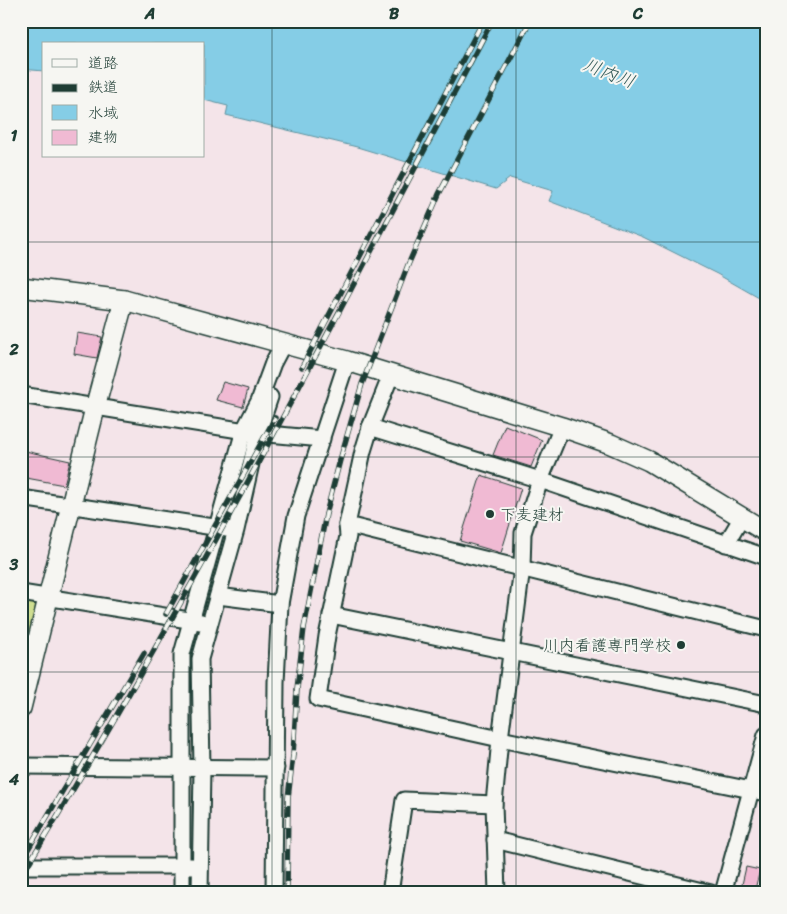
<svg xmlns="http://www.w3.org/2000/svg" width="787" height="914" viewBox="0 0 787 914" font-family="Sriracha,'Klee One',sans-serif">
<rect width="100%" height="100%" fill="#f4e4e9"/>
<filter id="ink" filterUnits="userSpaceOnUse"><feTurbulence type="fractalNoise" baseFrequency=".02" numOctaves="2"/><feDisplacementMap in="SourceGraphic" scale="10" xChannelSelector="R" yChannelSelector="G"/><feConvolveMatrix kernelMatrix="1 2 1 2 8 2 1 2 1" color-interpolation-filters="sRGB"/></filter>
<g filter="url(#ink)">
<polygon fill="#cfde91" stroke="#778e62" points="21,601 40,603 21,679"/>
<polygon fill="#85cde6" stroke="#5c939f" points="21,21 766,21 766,302 717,274 643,237 549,201 553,191 510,178 496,189 357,147 226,115 228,106 204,100 204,44 44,44 44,71 21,69"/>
<g fill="#f0bad3" stroke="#1f3d34">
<polygon points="77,333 102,337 97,358 74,354"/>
<polygon points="223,382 248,389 243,407 216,400"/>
<polygon points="505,425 542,440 531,467 493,455"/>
<polygon points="21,450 70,461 64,485 21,477"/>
<polygon points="481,475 521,488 501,553 460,541"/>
<polygon points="746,867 760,870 754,893 741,889"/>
</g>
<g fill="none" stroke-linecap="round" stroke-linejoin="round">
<g stroke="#1f3d34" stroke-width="19">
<g id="minor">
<polyline points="391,375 371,425 363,451 347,525 348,536 327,636 318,699 500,739 766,793"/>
<polyline points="21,395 258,433 322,439"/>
<polyline points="370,427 540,480 766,557"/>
<polyline points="21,498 227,529"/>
<polyline points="347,525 766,629"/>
<polyline points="726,544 742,517"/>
<polyline points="21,593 201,622"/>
<polyline points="218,596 280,604"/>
<polyline points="331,615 766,704"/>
<polyline points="21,766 276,768"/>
<polyline points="495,840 711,893"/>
<polyline points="21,866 192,866"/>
<polyline points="182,893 182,654 244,430 259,401 273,363 283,344"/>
<polyline points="200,893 202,768 200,659 236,530 258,433 270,397"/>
<polyline points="274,893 276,682 280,604 296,516 347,361"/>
<polyline points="390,893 404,800 494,804"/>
<polyline points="497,893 494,804 500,739 522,568 523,533 540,480 562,427"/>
<polyline points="723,893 766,735"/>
</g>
</g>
<g stroke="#1f3d34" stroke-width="22">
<g id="tertiary">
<polyline points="21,287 124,300 347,361 562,427 611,444 649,461 766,532"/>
<polyline points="21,708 95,408 124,300"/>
</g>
</g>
<use href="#minor" stroke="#f6f6f2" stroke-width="15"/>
<use href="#tertiary" stroke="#f6f6f2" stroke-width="19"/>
<g stroke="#1f3d34" stroke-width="5.5">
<g id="rail">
<polyline points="302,367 483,21"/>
<polyline points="166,614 275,418"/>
<polyline points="21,861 144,653"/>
<path d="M21,876C191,598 341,310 492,21"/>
<polyline points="287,893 288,798 293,755 297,689 304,628 326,514 340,460 362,384 408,265 439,194 530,21"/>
</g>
</g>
<use href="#rail" stroke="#f6f6f2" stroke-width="4" stroke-dasharray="11" stroke-linecap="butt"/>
</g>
</g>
<path fill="none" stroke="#1f3d34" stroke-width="1" stroke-opacity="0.55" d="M272,21V893M516,21V893M21,242H766M21,457H766M21,672H766"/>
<g fill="#1f3d34" stroke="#f6f6f2" stroke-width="2">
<circle cx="490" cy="514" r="5"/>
<circle cx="681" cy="645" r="5"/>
</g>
<g text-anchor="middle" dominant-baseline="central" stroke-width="4" stroke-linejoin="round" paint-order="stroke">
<g font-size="16" fill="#1f3d34" stroke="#f6f6f2" text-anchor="start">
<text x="500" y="514">下麦建材</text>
<text x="671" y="645" text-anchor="end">川内看護専門学校</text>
</g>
<g font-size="18" font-style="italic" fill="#335a58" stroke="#f6f6f2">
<text transform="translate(609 73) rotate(21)">川内川</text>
</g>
</g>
<rect width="787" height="914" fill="none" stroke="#f6f6f2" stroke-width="55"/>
<rect x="42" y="42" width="162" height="115" fill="#f6f6f2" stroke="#a0aca6"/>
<rect x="52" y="59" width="25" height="8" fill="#f6f6f2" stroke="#a0aca6"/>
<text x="88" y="68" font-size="15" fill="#1f3d34">道路</text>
<rect x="52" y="84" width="25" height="8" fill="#1f3d34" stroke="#a0aca6"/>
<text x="88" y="92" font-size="15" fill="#1f3d34">鉄道</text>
<rect x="52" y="105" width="25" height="15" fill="#85cde6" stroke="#a0aca6"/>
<text x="88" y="118" font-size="15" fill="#1f3d34">水域</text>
<rect x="52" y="130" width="25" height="15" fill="#f0bad3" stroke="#a0aca6"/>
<text x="88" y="142" font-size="15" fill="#1f3d34">建物</text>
<rect x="28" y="28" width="732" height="858" fill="none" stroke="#1f3d34" stroke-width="2"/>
<g font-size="16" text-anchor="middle" font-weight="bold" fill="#1f3d34">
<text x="150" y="19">A</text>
<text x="394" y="19">B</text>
<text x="638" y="19">C</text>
<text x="14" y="141">1</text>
<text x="14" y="355">2</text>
<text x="14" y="570">3</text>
<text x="14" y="785">4</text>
</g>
</svg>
